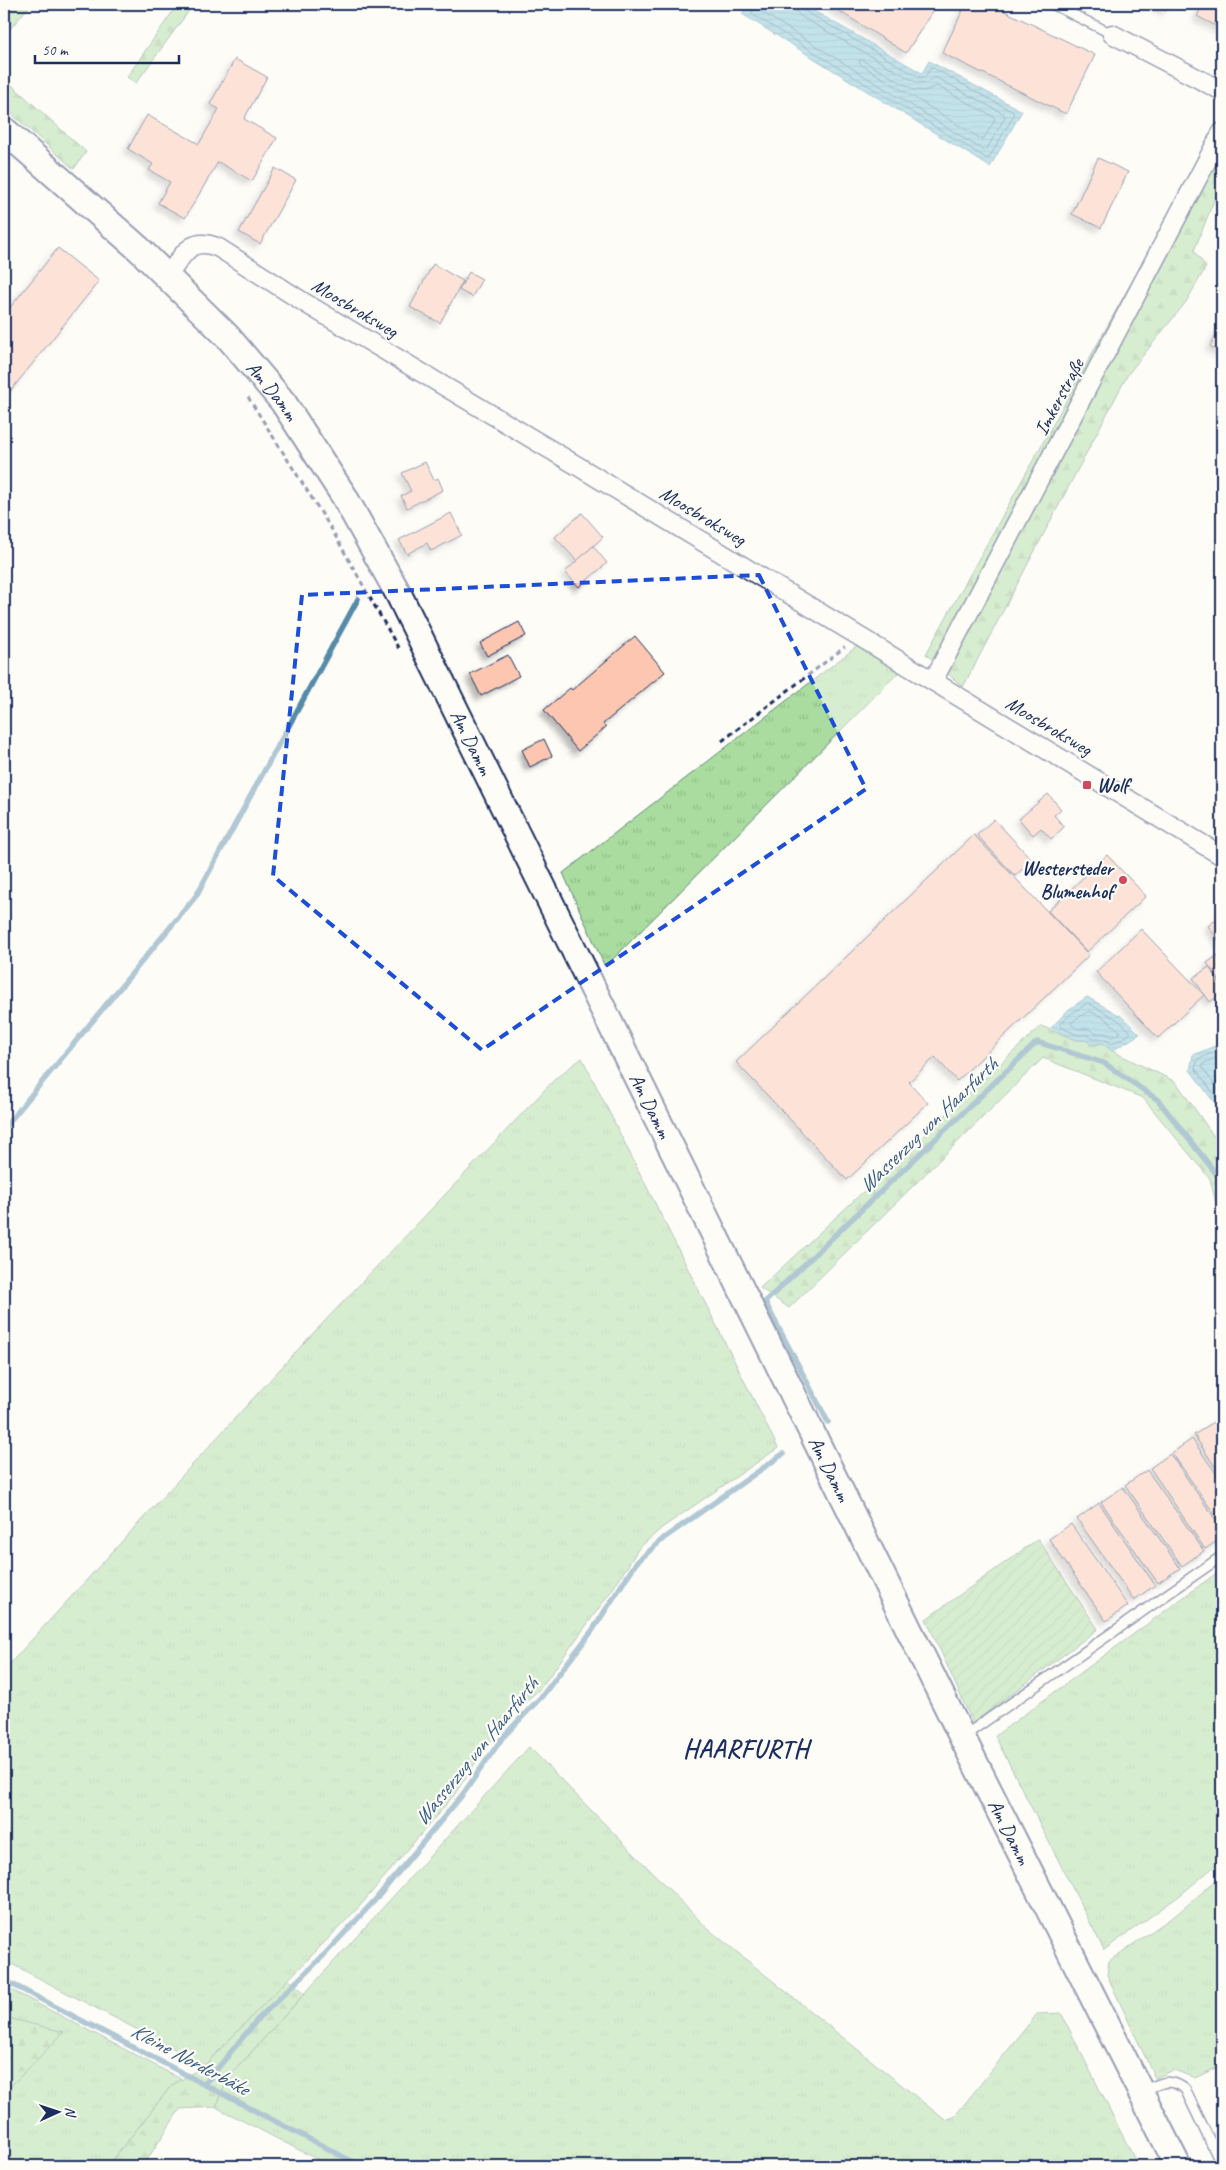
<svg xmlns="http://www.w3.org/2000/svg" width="1226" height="2170" viewBox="0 0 1226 2170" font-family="Caveat,sans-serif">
<defs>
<pattern id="grass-tufts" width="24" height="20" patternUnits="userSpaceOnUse" patternTransform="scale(1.25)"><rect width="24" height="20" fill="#a9dc9e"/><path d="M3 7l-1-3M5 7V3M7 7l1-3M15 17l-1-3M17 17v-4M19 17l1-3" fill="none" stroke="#91bd8a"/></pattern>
<pattern id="forest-firs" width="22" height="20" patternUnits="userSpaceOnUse" patternTransform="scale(1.25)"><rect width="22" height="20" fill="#a9dc9e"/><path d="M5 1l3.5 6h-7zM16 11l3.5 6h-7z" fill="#91bd8a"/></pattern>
<pattern id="garden-furrows" width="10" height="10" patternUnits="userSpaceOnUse" patternTransform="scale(1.25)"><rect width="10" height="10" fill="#a9dc9e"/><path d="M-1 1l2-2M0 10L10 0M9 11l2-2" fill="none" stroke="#91bd8a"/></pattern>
<pattern id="water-rules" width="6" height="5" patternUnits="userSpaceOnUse" patternTransform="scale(1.25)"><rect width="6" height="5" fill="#7bc6da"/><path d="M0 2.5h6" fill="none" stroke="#64a1b4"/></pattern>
<filter id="shadow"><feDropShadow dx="-4.5" dy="4.5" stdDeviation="2.5" flood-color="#0004"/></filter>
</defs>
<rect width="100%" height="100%" fill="#fdfcf7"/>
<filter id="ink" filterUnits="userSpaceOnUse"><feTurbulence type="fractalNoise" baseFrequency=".02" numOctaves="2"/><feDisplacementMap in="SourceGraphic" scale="10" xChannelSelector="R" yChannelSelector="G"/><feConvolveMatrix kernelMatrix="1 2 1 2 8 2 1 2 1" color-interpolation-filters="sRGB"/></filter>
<g filter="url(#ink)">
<g fill="url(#grass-tufts)" stroke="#62867e">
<polygon points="4,4 31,4 4,36"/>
<polygon points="860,644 899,672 605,967 563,873"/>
<polygon points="582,1058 778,1448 663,1527 639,1548 612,1590 540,1689 505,1719 454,1795 359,1907 205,2065 4,1960 4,1670 303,1344 556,1078"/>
<polygon points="1222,1569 1222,1860 1179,1896 1104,1950 995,1736"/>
<polygon points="529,1747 707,1928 945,2120 954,2117 1037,2014 1061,2013 1138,2166 330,2166 216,2107 228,2078"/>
<polygon points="1222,1875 1222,2065 1195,2078 1174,2070 1155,2078 1107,1975 1109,1961 1177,1914"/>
<polygon points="4,1986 181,2079 171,2086 108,2166 4,2166"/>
</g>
<g fill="url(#forest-firs)" stroke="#62867e">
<polygon points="178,4 194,4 136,83 127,77"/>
<polygon points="4,78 86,152 74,169 4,107"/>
<polygon points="1222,150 1222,180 1194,251 1206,267 1186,302 1128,374 963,687 926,654 1135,276 1149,283"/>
<polygon points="1041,1026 1076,1040 1086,1040 1091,1045 1103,1043 1112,1051 1176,1082 1222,1148 1222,1227 1210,1179 1143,1098 1043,1058 789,1308 760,1288"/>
<polygon points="288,1979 305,1993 228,2078 216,2107 180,2109 143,2166 108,2166 171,2086 205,2065"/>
<polygon points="4,2017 64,2032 4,2093"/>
</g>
<polygon fill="url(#garden-furrows)" stroke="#62867e" points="1038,1539 1098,1629 973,1723 926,1619"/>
<g fill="url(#water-rules)" stroke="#558aa8">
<polygon points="749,4 802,4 922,73 929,61 1022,111 990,167 742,14"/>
<polygon points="1087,997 1121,1016 1140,1034 1112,1051 1103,1043 1091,1045 1086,1040 1076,1040 1051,1028 1068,1010"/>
<polygon points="1222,1043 1222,1113 1190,1070 1193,1055"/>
</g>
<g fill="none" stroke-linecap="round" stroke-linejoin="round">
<g stroke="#416b90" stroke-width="1">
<polyline points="753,4 752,14 986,158 989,158 1014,115 1013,112 933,68 930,69 925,77 919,77 803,10 801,4"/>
<polyline points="759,4 760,11 983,150 987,149 1005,117 1004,114 935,77 926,83 916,82 800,16 795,10 794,4"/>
<polygon points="862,60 914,90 924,91 937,86 994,117 995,120 984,138 981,139 860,64 859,61"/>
<polygon points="1088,1003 1118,1020 1130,1031 1130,1034 1112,1044 1104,1039 1093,1039 1088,1035 1077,1035 1061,1027 1061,1024 1071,1014"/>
<polygon points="1089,1011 1103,1017 1120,1031 1120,1033 1113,1037 1105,1033 1095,1033 1089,1029 1078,1029 1072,1025 1071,1023"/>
<polyline points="1222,1049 1198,1059 1195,1068 1222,1105"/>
<polyline points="1222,1055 1204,1063 1202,1067 1222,1095"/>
</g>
<g stroke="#558aa8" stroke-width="5.5">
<polyline points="4,1128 196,896 358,599"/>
<polyline points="828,1422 765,1302 1037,1042 1104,1063 1158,1100 1222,1181"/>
<polyline points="4,1980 361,2166"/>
<polyline points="204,2085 256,2021 324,1955 376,1899 463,1794 503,1737 542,1696 592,1631 636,1563 664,1538 783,1454"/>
</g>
</g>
<g fill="#fdc6b0" stroke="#1b2f5e" filter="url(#shadow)">
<polygon points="828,4 937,4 906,53"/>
<polygon points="966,4 990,4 1095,55 1066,114 942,53"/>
<polygon points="1152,4 1169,4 1166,11"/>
<polygon points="1204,4 1222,4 1222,29 1197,16"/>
<polygon points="235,59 267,77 244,119 277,138 252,181 218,162 185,218 158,203 170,182 149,170 153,164 128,149 147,115 199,144 219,109 210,104"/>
<polygon points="1098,158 1128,172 1101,228 1072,214"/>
<polygon points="275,168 296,180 260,244 239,232"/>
<polygon points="58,248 99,281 4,399 4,315"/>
<polygon points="433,264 463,281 440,323 410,307"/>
<polygon points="469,272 482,279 472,297 459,290"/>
<polygon points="1222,324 1222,353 1210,346"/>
<polygon points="425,462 434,480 438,478 443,490 407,508 401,496 411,491 402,473"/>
<polygon points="451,513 462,535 431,551 427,543 407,554 399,540"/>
<polygon points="582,513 603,537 577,561 555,537"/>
<polygon points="593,546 607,563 579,587 565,572"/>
<polygon points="519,622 526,636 487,656 480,643"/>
<polygon points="635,636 665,672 603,724 606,727 578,751 544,710 570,688 572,690"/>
<polygon points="508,655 519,676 481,696 470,674"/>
<polygon points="544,739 552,756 530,767 522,750"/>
<polygon points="1048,794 1061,809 1054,815 1064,827 1051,839 1041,828 1033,835 1019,819"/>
<polygon points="994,819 1032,860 1015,876 977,835"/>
<polygon points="974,835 1089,955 957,1081 935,1057 909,1082 928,1103 847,1180 736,1062"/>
<polygon points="1107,855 1146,896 1087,952 1048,911"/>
<polygon points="1222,915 1222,945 1208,926"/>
<polygon points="1141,929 1204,995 1158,1038 1096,972"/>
<polygon points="1222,952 1222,984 1207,963"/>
<polygon points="1209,967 1222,986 1222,993 1210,1002 1193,978"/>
<polygon points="1222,1416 1222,1427 1217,1419"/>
<polygon points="1215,1421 1222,1432 1222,1477 1194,1435"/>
<polygon points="1192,1439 1222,1482 1222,1525 1172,1453"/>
<polygon points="1170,1454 1222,1529 1222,1538 1205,1549 1150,1468"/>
<polygon points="1147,1470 1204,1551 1182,1566 1125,1485"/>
<polygon points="1123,1487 1180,1568 1158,1583 1101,1502"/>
<polygon points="1099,1503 1155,1585 1134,1600 1077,1519"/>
<polygon points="1071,1524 1128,1606 1106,1621 1049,1539"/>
</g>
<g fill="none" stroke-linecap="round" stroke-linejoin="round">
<g stroke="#1b2f5e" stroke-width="12">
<g id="service">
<polyline points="1052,4 1112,34"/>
<polyline points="964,1736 1222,1556"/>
<path d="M1141,2092C1159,2084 1168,2076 1185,2089L1222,2166"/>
</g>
</g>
<g stroke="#1b2f5e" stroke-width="21">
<g id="minor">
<polyline points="1112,34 1222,91"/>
<path d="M168,276C183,255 190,235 219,248L305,303L576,465L1222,856"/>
<polyline points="933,681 1222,132"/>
</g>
</g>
<g stroke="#1b2f5e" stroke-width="29">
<g id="secondary">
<path id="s1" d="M4,130L139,249L228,337L283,402L344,496L399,595L962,1737L1178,2166"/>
</g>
</g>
<g stroke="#1b2f5e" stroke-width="3" stroke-dasharray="5 4" stroke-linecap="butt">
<polyline points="248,397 332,530 400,651"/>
<polyline points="722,741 845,647"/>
</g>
<use href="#service" stroke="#fdfcf7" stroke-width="9"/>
<use href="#minor" stroke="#fdfcf7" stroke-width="18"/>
<use href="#secondary" stroke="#fdfcf7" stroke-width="25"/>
</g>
</g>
<path d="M0 0H1226V2170H0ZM759,575L866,789L482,1050L273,876L302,595Z" fill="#fdfcf7" fill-opacity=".55" fill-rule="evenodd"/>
<path fill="none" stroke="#1d4ed8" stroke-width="4" stroke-dasharray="10 6" stroke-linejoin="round" d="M759,575L866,789L482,1050L273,876L302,595Z"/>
<g fill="#d1495b" stroke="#fdfcf7" stroke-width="2">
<rect x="1082" y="780" width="10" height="10" rx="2.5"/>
<circle cx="1123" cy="880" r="5"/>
</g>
<g text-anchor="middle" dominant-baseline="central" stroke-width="4.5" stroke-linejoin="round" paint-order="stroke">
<g font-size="20" fill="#1b2f5e" stroke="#fdfcf7">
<text transform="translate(355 308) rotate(31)">Moosbroksweg</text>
<text stroke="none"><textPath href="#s1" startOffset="375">Am Damm</textPath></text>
<text transform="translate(1059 397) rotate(-62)">Imkerstraße</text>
<text transform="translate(703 516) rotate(31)">Moosbroksweg</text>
<text transform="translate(1049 726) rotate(31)">Moosbroksweg</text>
<text stroke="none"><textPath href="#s1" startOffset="780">Am Damm</textPath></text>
<text stroke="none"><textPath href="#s1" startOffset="1185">Am Damm</textPath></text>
<text stroke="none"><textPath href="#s1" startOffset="1590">Am Damm</textPath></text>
<text stroke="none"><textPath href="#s1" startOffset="1995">Am Damm</textPath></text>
</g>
<g font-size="20" font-weight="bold" fill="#1b2f5e" stroke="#fdfcf7" text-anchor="start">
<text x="1097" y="785">Wolf</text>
<text x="1113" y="868" text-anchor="end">Westersteder<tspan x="1113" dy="23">Blumenhof</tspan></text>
</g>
<g font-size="21" font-style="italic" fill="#385c83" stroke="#fdfcf7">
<text transform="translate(928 1125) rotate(-44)">Wasserzug von Haarfurth</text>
<text transform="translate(476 1751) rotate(-51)">Wasserzug von Haarfurth</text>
<text transform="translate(190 2059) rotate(28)">Kleine Norderbäke</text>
</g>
<g font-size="25" font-weight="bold" letter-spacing="1" fill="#1b2f5e" stroke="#fdfcf7">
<text x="746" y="1749">HAARFURTH</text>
</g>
</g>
<rect width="1226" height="2170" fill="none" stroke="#fdfcf7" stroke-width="20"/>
<rect x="10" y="10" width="1206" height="2150" fill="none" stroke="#1b2f5e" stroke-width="2" filter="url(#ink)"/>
<g transform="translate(58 2112) rotate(87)" stroke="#fdfcf7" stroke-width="4" paint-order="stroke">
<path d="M0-4L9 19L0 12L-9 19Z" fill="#1b2f5e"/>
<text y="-8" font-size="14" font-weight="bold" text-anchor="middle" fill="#1b2f5e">N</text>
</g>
<path d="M35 55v8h144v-8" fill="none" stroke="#1b2f5e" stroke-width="2.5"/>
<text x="42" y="55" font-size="15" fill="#1b2f5e" stroke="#fdfcf7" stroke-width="4" paint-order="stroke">50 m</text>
</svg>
